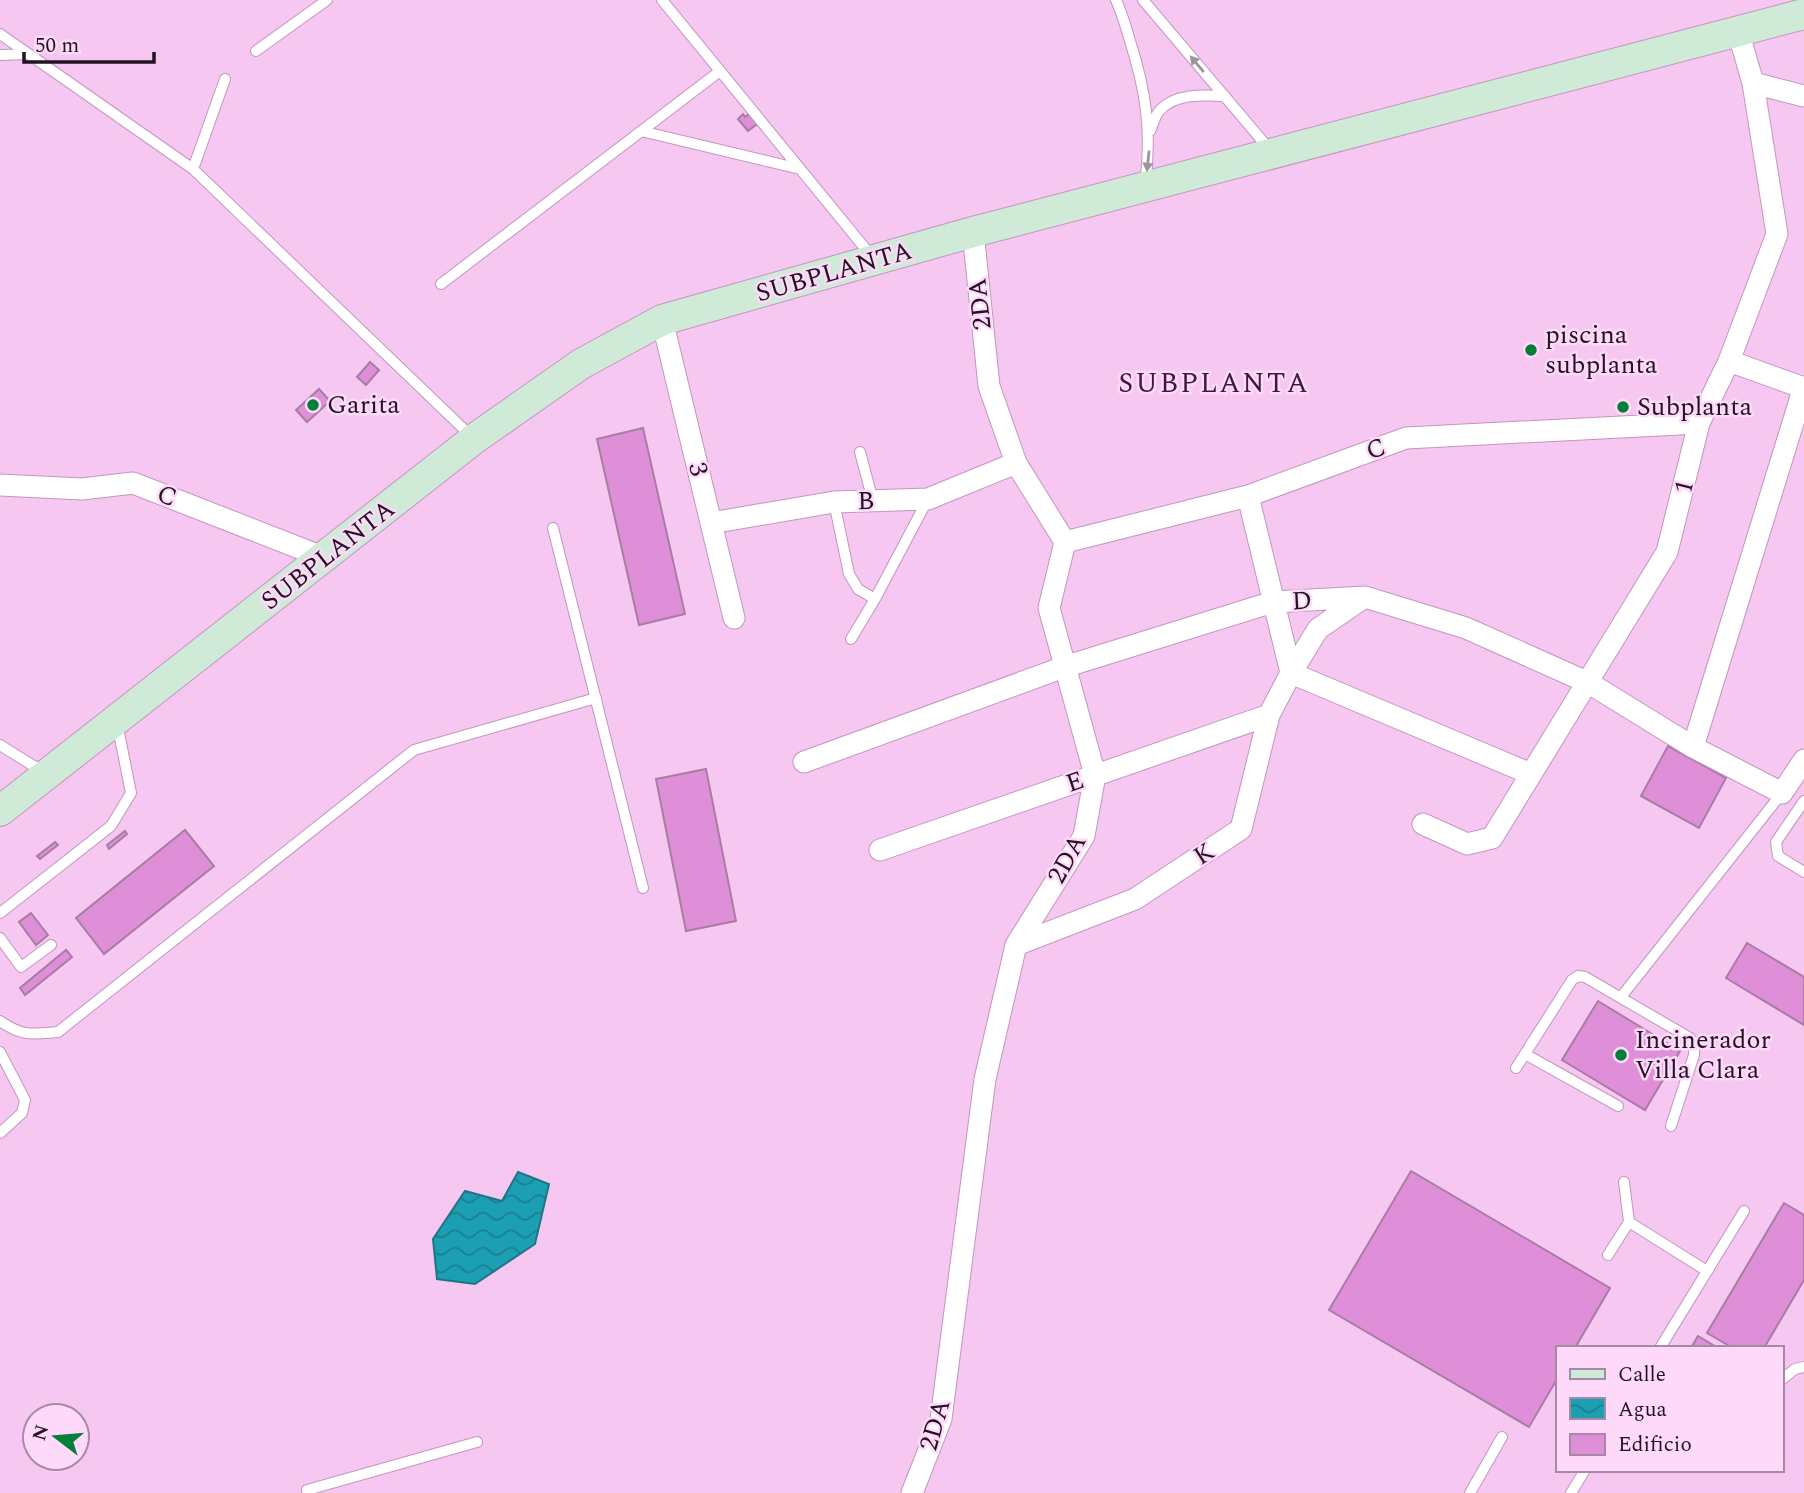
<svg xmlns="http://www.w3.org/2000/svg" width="1804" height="1493" font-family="Spectral,serif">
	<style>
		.water { fill: url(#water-waves); stroke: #1e7587; stroke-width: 2 }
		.building { fill: #df8fd8; stroke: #a87da4; stroke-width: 2 }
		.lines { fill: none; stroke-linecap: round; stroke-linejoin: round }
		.lane-casing { stroke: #c296bd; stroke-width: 12 }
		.street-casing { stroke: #c296bd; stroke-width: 23 }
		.secondary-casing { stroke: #c296bd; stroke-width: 32 }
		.lane { stroke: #fff; stroke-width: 10 }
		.street { stroke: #fff; stroke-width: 21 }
		.secondary { stroke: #cfead6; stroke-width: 30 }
		.oneway { fill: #9c959c }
		.poi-dot { fill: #028038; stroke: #fed9fa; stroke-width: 2.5 }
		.labels { text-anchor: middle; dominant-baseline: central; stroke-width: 5; stroke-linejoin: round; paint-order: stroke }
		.street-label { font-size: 26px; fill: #231322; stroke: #fed9fa }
		.poi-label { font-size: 26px; fill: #231322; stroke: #fed9fa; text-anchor: start }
		.neighbourhood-label { font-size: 28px; letter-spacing: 2px; fill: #3d193b; stroke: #fed9fa }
	</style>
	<defs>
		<pattern id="water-waves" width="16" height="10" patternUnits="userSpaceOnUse" patternTransform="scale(1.75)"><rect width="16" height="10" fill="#1c9fb2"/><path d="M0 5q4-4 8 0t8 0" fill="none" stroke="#188090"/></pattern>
	</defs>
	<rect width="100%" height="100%" fill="#f6c8f1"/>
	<path class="water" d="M518 1172 549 1184 535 1244 475 1284 437 1279 433 1239 465 1191 502 1201Z"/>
	<path class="building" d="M743 114 745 117 749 114 757 124 748 131 738 119Z
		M370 362 379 370 366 385 357 377Z
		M319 389 330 401 307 422 296 410Z
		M643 428 685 614 639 625 597 439Z
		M1668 746 1726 778 1699 828 1641 796Z
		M706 769 736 921 686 931 656 779Z
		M185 830 214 866 104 954 76 918Z
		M125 831 127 834 109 849 107 845Z
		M55 842 58 845 40 859 37 856Z
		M31 913 48 935 36 945 19 922Z
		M1747 943 1804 977V1025L1726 978Z
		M66 950 72 957 25 995 20 988Z
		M1598 1001 1680 1051 1645 1110 1562 1060Z
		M1411 1171 1610 1288 1575 1348H1557V1379L1529 1427 1329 1310Z
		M1784 1203 1804 1215V1280L1764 1348H1733L1707 1333Z
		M1698 1336 1718 1348H1691Z"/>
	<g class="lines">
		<defs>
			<path id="lane" d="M662 0 873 258
				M1116 0C1122 13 1126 27 1130 41 1146 91 1152 132 1145 185
				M1143 0 1271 151
				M0 34 193 169 472 437
				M256 51 327 0
				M0 55 28 54
				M641 131 800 169
				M1150 131C1153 125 1155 115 1160 110 1176 93 1204 95 1225 96
				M193 169 225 79
				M441 284 720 71
				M860 452 873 501
				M834 502 849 574 858 589 875 599
				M553 528 643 888
				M851 639 875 599 928 499
				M0 745 45 773
				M1804 801 1776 842 1778 856 1804 872
				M0 913 111 826 131 793 117 723
				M0 938 21 967 51 945
				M1621 997 1782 793
				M0 1021C23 1037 32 1034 58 1032L414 750 596 698
				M0 1052 25 1100 22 1113 0 1133
				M1525 1054 1618 1106
				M1516 1068 1572 980 1578 976 1585 977 1690 1038 1694 1044V1055L1671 1126
				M1629 1222 1707 1271
				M1608 1255 1629 1222 1624 1182
				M1660 1348 1744 1211
				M1781 1380 1795 1369 1804 1367
				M308 1493 307 1490 477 1442
				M1470 1493 1502 1437
				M1571 1493 1585 1470"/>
			<path id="street" d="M1753 83 1804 96
				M662 320 734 618
				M1729 361 1804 388
				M0 485 82 489 133 483 325 558
				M1248 496 1291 673 1531 774
				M711 523 834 502 928 499 1016 463
				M1065 542 1248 496 1406 438 1699 423
				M1693 747 1804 387
				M804 762 1064 667 1273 602 1365 597 1466 628 1589 683 1693 747 1782 793 1804 760
				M1423 824 1467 844 1492 838 1667 552 1699 423 1729 361 1777 234 1753 83 1738 31
				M880 850 1269 715
				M1016 945 1135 899 1241 829 1269 715 1291 673 1318 629 1363 598
				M912 1493 941 1419 985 1079 1016 945 1084 836 1095 775 1049 608 1065 542 1016 463 989 386 973 232"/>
			<path id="secondary" d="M0 811 474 439 581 364 662 320 973 232 1804 14"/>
		</defs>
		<use href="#lane" class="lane-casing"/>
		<use href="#street" class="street-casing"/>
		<use href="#secondary" class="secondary-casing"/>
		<use href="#lane" class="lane"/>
		<use href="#street" class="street"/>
		<use href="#secondary" class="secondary"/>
	</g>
	<defs><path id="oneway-solid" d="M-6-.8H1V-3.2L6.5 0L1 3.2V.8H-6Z" transform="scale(1.75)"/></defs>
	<g class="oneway">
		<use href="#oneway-solid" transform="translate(1197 64) rotate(-130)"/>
		<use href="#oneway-solid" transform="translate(1148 161) rotate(96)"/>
	</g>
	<g class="poi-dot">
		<circle cx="1531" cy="350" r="7"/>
		<circle cx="313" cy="405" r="7"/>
		<circle cx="1623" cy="407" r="7"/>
		<circle cx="1621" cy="1055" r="7"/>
	</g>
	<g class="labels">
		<g class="street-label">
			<text transform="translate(834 272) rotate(-16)">SUBPLANTA</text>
			<text transform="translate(980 304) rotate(-96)">2DA</text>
			<text transform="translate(1376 449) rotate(-20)">C</text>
			<text transform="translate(698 469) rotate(76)">3</text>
			<text transform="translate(1684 487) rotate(-76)">1</text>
			<text transform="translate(167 496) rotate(21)">C</text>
			<text transform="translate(866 501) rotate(-1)">B</text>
			<text transform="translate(328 555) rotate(-38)">SUBPLANTA</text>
			<text transform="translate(1302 601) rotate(-3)">D</text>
			<text transform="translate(1075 782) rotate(-19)">E</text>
			<text transform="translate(1204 854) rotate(-33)">K</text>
			<text transform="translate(1067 859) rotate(-61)">2DA</text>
			<text transform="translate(935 1425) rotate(-74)">2DA</text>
		</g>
		<g class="poi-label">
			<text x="1545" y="335">piscina<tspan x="1545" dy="30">subplanta</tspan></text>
			<text x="327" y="405">Garita</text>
			<text x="1637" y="407">Subplanta</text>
			<text x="1635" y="1040">Incinerador<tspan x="1635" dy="30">Villa Clara</tspan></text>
		</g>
		<g class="neighbourhood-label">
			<text x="1214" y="383">SUBPLANTA</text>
		</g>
	</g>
	<rect x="1556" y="1346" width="228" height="126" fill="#fed9fa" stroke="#a68aa4" stroke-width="2"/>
	<rect x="1570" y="1369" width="35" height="10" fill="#cfead6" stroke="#a68aa4" stroke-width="2"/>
	<text x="1618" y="1381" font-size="21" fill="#231322">Calle</text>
	<rect x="1570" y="1398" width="35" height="21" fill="url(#water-waves)" stroke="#a68aa4" stroke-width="2"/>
	<text x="1618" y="1416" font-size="21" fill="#231322">Agua</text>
	<rect x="1570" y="1434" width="35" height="21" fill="#df8fd8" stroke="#a68aa4" stroke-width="2"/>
	<text x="1618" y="1451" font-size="21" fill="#231322">Edificio</text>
	<g transform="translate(56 1437) rotate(286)"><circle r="33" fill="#fed9fa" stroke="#a68aa4" stroke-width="2"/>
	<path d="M0-5L12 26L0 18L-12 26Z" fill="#028038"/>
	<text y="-10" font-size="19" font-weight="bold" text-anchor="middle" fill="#231322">N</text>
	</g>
	<path d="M24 52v10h130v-10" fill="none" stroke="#231322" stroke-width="3.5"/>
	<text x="35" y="52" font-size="21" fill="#231322" stroke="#fed9fa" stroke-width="5" paint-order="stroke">50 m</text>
</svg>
